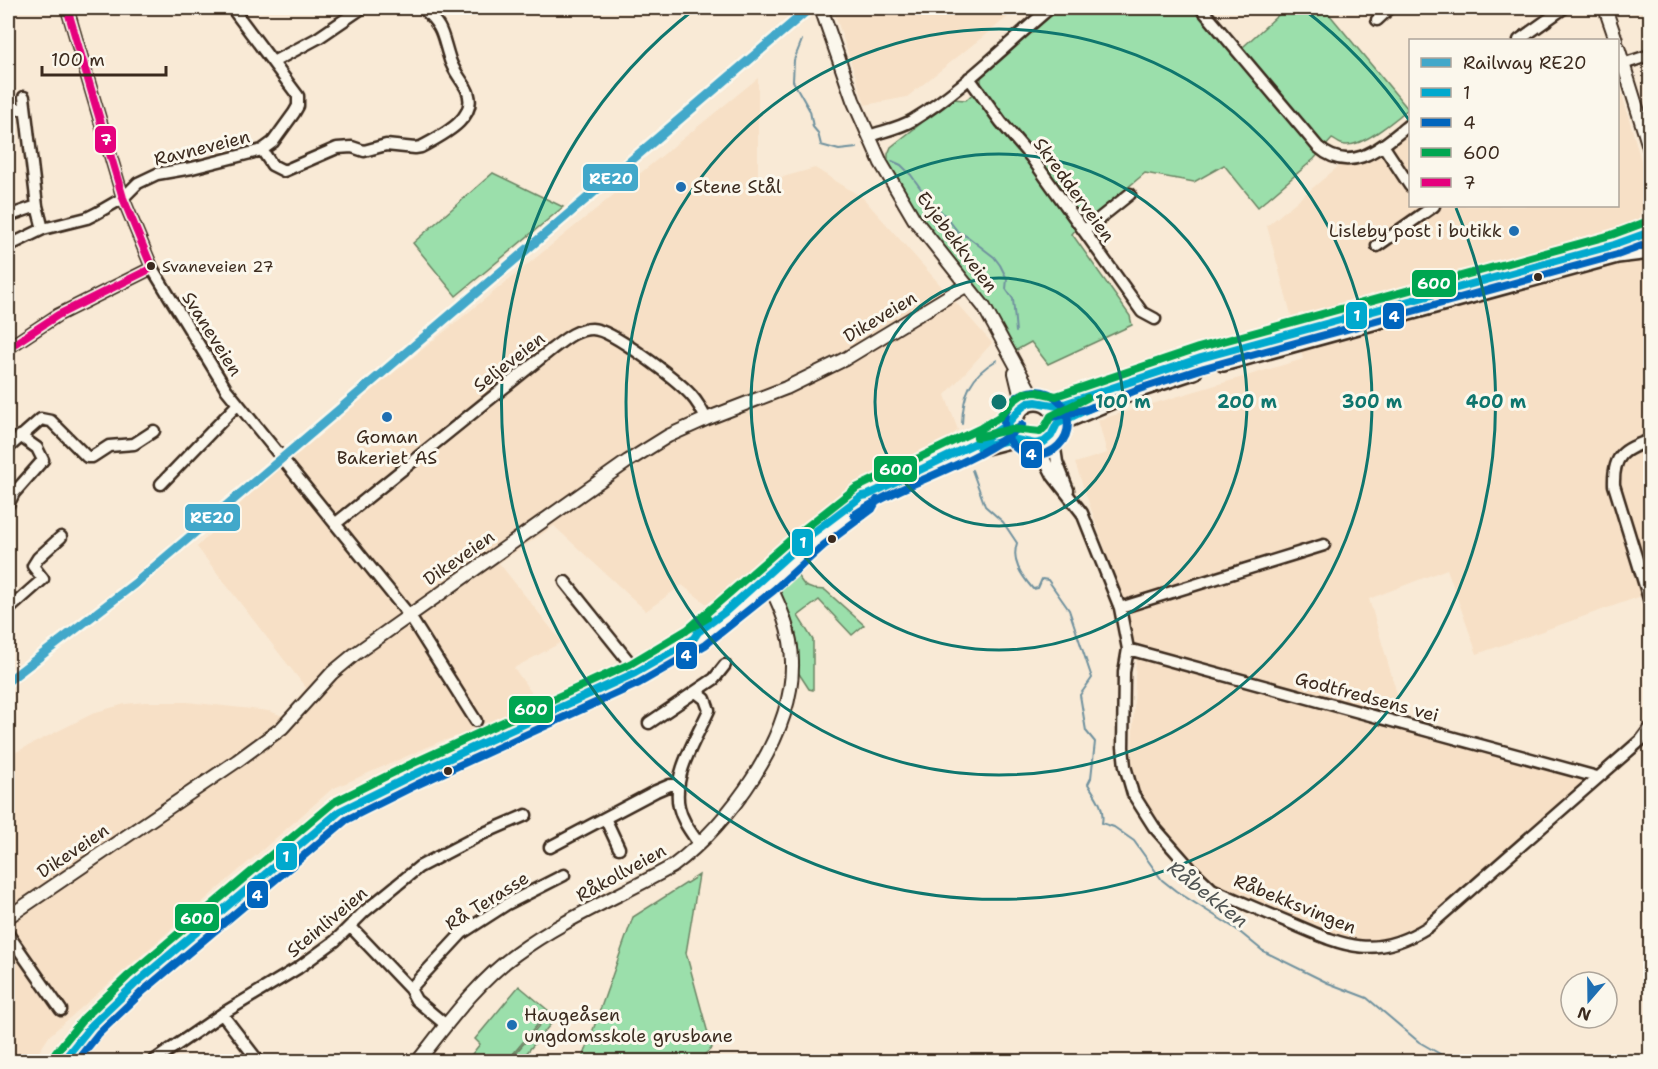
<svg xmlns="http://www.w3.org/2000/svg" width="1658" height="1069" font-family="'Shantell Sans',sans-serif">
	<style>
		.built { fill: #f7e0c6 }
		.green { fill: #9bdfab; stroke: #6b8464; stroke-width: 1.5 }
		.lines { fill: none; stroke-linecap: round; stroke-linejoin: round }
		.stream { stroke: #6f919e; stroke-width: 2 }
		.minor-casing { stroke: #3b2a1e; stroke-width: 15 }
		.tertiary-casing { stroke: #3b2a1e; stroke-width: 16 }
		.primary-casing { stroke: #3b2a1e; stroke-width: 20 }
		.minor { stroke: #fbf7ec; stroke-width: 10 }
		.tertiary { stroke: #fbf7ec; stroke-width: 12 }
		.primary { stroke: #fbf7ec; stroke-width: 15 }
		.bus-1-casing { stroke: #fbf7ec; stroke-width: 12 }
		.bus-2-casing { stroke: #fbf7ec; stroke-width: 12 }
		.bus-3-casing { stroke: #fbf7ec; stroke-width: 12 }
		.bus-4-casing { stroke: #fbf7ec; stroke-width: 12 }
		.bus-1 { stroke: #00a9ce; stroke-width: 8 }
		.bus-2 { stroke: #0065bd; stroke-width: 8 }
		.bus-3 { stroke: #00a651; stroke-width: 8 }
		.bus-4 { stroke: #e5007d; stroke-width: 8 }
		.rail-1-casing { stroke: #fbf7ec; stroke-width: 14 }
		.rail-1 { stroke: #42a8ca; stroke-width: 9 }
		.ring { fill: none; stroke: #0f766e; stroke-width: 3 }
		.poi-dot { fill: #1f6fb2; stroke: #fbf7ec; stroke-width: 2 }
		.bus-dot { fill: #3b2a1e; stroke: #fbf7ec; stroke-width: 2 }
		.labels { text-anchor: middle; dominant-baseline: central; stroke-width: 6; stroke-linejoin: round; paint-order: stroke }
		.bus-label { font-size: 16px; fill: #3b2a1e; stroke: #fbf7ec; text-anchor: start }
		.street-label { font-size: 18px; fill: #3b2a1e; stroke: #fbf7ec }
		.poi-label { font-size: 18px; fill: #3b2a1e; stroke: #fbf7ec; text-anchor: start }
		.water-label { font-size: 20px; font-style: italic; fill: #515554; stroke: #fbf7ec }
		.centre { fill: #0f766e; stroke: #fbf7ec; stroke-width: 3 }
		.ring-label { font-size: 18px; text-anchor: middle; font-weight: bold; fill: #0f766e; stroke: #fbf7ec; stroke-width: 6; stroke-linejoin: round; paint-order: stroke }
		.line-badge { stroke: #fbf7ec; stroke-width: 2 }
		.badge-label { font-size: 16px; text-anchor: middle; font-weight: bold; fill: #fff }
	</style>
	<rect width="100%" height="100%" fill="#f9ead6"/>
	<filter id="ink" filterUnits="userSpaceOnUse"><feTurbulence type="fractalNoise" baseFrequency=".0167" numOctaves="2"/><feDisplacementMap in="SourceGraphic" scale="12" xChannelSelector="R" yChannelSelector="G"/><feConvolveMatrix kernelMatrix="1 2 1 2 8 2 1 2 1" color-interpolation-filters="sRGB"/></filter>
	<g filter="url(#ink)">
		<path class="built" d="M833 8H1019L907 97 865 105Z
			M758 78V184L815 168 863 198 992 343 945 395 958 430 947 440 903 460 853 488 793 533 712 608 682 585 646 611 554 526 499 563 562 642 514 668 540 705 486 728 439 742 332 789 50 1035 33 1061 8 1062V756L96 712 125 704 145 702H187L269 711 283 716 306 688 197 547 276 468Z
			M1618 80 1650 192 1639 216 1647 266 1650 267V593L1477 654 1447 569 1369 599 1408 731 1588 779 1429 923 1398 937 1361 941 1327 933 1193 873 1131 780 1136 656 1108 558 1075 463 1107 453 1098 420 1303 359 1267 226 1340 165 1410 121V206H1618Z"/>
		<path class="green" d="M1060 8H1192L1233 56 1286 8H1324L1408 109C1395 120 1359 151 1341 144 1338 143 1335 140 1332 139L1314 159 1258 207 1224 165 1194 182 1145 173 1096 214 1085 217 1072 234 1130 316 1132 325 1048 364 1031 342 1013 352 995 319 954 259 914 214 888 169V154L891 147 952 99 966 100 981 86V74Z
			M493 173 563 207 456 296 413 243Z
			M796 574 805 586 813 589 825 590 864 625 852 635 819 600 798 616 813 640V690L809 689 796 669 798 645 776 588 786 578Z
			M699 875 686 953 712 1048 697 1061H582L633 917Z
			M519 986 549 1011 507 1061H471L468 1059 480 1044 475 1039Z
			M548 1015 554 1020 520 1061H509Z"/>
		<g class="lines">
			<path class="stream" d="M802 40 794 60 793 81 810 111 813 127 818 133 821 145 839 150 857 148
				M892 161 901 165 911 175 926 196 948 219 958 232 968 237 994 257 1000 265 1007 279 1006 289 1013 299 1016 332
				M962 424C963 394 970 375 997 360
				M972 470 985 506 1003 522 1017 543C1011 561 1021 575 1033 589L1038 588 1042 579 1048 580 1069 610 1092 678 1080 695 1086 731 1095 742 1091 778 1088 784C1096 797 1105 807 1102 823L1114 827 1134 841 1162 880 1176 891 1236 929 1263 951 1328 983 1367 998 1419 1042 1454 1062"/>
			<defs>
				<path id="minor" d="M67 8 123 198 152 268 226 389 409 615 476 721
					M1201 8 1318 147C1352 177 1383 145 1410 124
					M1377 20 1390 8
					M1519 40 1564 8
					M273 62 318 38 362 8
					M1618 68 1623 64 1650 55
					M969 78 1001 122 1031 157 1142 312 1155 319
					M24 97 37 206 43 229
					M8 109H25
					M869 136C883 131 900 128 913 120 961 91 1007 44 1050 8
					M1383 145 1410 186
					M262 150 272 165 284 171 337 148 352 147 364 151 386 145 415 148 421 147C441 136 482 117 466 88 461 79 453 70 450 60 441 33 445 30 423 8
					M8 216 37 206
					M1085 230 1130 194
					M8 246 43 229 87 218 97 213 123 198 138 183 157 174 192 168 262 150 273 142 294 113 298 106V96L232 8
					M1377 246 1434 206
					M8 348 58 315 152 268
					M1053 435 1057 462 1068 490
					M1650 440C1624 450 1613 454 1614 485L1650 602
					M1037 444 1053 476 1082 513 1120 608 1128 649 1124 672 1123 747 1125 766 1133 794 1154 827 1191 869 1212 889 1221 893C1245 904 1269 914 1293 924 1346 947 1375 960 1428 927L1641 740 1650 728
					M8 448 41 419 51 421 87 457H92L109 446 134 444 154 431
					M161 484 238 404
					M8 505 14 493 43 460 37 448 20 436
					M335 524 552 349C564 340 576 329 592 329 612 329 677 380 691 395 698 403 702 410 706 419
					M565 582 630 663 635 673
					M1120 608 1324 545
					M8 610 43 579 33 566 38 558 61 537
					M1128 649 1597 777
					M696 692 705 699 709 710C696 739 672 775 679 807 682 821 691 832 699 844
					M649 723 714 679 725 665
					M605 818 619 848
					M550 847 656 791 670 785H678
					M350 926 410 989 416 1000 446 1025
					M8 934 61 1010
					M410 989 462 933 507 904 564 875
					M222 1014 259 1062
					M152 1062 222 1014 298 968 335 941 364 912 419 867 482 834 526 815"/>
				<path id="tertiary" d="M821 8 853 100 881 163 914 219 984 307 1036 402
					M1605 8 1616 40
					M1618 47 1650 150
					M1015 373 1021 398V408
					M8 917 237 761 282 728 332 673 355 654 628 461 668 436 706 419 786 388 845 359 967 285
					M417 1062C448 1023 476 983 516 954 563 919 622 895 673 866 729 824 794 736 792 662 792 633 779 601 764 576"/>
				<path id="primary" d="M1223 363 1617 255 1650 251
					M1015 423a21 21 0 1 1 42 0a21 21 0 1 1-42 0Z
					M1050 407 1085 399 1135 379 1201 358 1614 245 1650 232
					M1057 424 1134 391 1194 371
					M982 447 1013 439H1022
					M859 498C878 488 898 478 917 469 951 454 988 442 1015 417
					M62 1062 91 1026 135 984 211 918 340 811 411 776 635 673 700 636 767 582 817 537 865 501 868 495"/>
			</defs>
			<use href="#minor" class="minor-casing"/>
			<use href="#tertiary" class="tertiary-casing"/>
			<use href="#primary" class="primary-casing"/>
			<use href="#minor" class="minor"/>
			<use href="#tertiary" class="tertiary"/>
			<use href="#primary" class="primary"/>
			<defs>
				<path id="bus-1" d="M980 447 1012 439 1035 444 1044 442 1051 436 1057 424 1092 407
					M62 1062 91 1026 135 984 340 811 411 776 635 673 672 652 694 638 698 632 725 612 813 533 862 496 868 495 986 438 1006 425 1021 408 1028 403 1036 402 1058 406 1201 358 1614 245 1650 232"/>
				<path id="bus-2" d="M1004 423a32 32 0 1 1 64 0a32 32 0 1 1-64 0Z
					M1052 417 1088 409 1139 389 1204 368 1617 255 1650 243
					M854 515C906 480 974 467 1022 425
					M76 1062 99 1033 142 992 346 820 416 785 639 683 705 645 774 590 824 545 872 509 877 500"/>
				<path id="bus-3" d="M977 437 1012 429 1040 432 1045 427 1051 416 1087 398
					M686 631 789 541 856 488 981 428 999 417 1013 401 1024 393 1037 392 1056 396 1198 348 1611 235 1646 222
					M54 1055 84 1018 128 976 334 802 407 766 630 664 707 618"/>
				<path id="bus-4" d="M67 8 123 198 152 268
					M8 348 58 315 152 268"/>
			</defs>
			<use href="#bus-1" class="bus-1-casing"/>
			<use href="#bus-2" class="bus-2-casing"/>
			<use href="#bus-3" class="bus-3-casing"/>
			<use href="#bus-4" class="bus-4-casing"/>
			<use href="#bus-1" class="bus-1"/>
			<use href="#bus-2" class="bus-2"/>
			<use href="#bus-3" class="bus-3"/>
			<use href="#bus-4" class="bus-4"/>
			<defs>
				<path id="rail-1" d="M8 681 138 581 810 8"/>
			</defs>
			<use href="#rail-1" class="rail-1-casing"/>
			<use href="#rail-1" class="rail-1"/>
		</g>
	</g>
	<g class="ring">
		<circle cx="999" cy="402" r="124"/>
		<circle cx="999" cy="402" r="248"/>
		<circle cx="999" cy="402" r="373"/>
		<path d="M1302 8A497 497 0 0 1 1409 120M1456 208A497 497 0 1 1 696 8"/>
	</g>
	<g class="poi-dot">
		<circle cx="681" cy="187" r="6"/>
		<circle cx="1514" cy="231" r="6"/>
		<circle cx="387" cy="417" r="6"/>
		<circle cx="512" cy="1025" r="6"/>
	</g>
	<g class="bus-dot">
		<circle cx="151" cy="266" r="5"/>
		<circle cx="1538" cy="277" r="5"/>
		<circle cx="832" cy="539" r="5"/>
		<circle cx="448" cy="771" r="5"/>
	</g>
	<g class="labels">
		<g class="bus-label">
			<text x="162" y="266">Svaneveien 27</text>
		</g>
		<g class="street-label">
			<text transform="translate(202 148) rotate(-14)">Ravneveien</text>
			<text transform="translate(1074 190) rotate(54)">Skredderveien</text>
			<text transform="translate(957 242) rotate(53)">Evjebekkveien</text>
			<text transform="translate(880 317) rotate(-31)">Dikeveien</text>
			<text transform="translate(212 334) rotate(58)">Svaneveien</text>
			<text transform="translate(509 362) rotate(-38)">Seljeveien</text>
			<text transform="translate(459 558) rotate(-35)">Dikeveien</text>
			<text transform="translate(1367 697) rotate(15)">Godtfredsens vei</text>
			<text transform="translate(73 851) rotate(-34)">Dikeveien</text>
			<text transform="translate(621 873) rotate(-29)">Råkollveien</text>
			<text transform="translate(487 901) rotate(-32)">Rå Terasse</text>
			<text transform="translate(1295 904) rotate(22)">Råbekksvingen</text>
			<text transform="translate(327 922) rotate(-40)">Steinliveien</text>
		</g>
		<g class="poi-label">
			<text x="693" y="187">Stene Stål</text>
			<text x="1502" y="231" text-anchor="end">Lisleby post i butikk</text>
			<text x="387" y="437" text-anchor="middle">Goman<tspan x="387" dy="21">Bakeriet AS</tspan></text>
			<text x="524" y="1015">Haugeåsen<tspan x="524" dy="21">ungdomsskole grusbane</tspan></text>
		</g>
		<g class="water-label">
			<text transform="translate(1208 894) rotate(38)">Råbekken</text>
		</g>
	</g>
	<circle cx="999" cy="402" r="9" class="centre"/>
	<g class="ring-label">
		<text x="1123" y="408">100 m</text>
		<text x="1247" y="408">200 m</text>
		<text x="1372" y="408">300 m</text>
		<text x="1496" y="408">400 m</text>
	</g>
	<g class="line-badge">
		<rect x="94" y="125" width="23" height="29" rx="6" fill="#e5007d"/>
		<rect x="582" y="163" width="57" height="29" rx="6" fill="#42a8ca"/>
		<rect x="1411" y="269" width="46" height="29" rx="6" fill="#00a651"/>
		<rect x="1345" y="301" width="23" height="29" rx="6" fill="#00a9ce"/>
		<rect x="1382" y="302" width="23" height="28" rx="6" fill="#0065bd"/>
		<rect x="1020" y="440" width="23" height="29" rx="6" fill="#0065bd"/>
		<rect x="873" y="455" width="45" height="28" rx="6" fill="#00a651"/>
		<rect x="184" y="503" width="57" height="29" rx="6" fill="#42a8ca"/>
		<rect x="791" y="528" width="23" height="29" rx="6" fill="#00a9ce"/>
		<rect x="675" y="641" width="23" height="29" rx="6" fill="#0065bd"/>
		<rect x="508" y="695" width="46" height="29" rx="6" fill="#00a651"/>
		<rect x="275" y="842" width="23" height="29" rx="6" fill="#00a9ce"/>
		<rect x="246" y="880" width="23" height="29" rx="6" fill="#0065bd"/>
		<rect x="174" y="903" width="46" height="29" rx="6" fill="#00a651"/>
	</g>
	<g class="badge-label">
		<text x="106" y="145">7</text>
		<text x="611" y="184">RE20</text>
		<text x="1434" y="289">600</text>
		<text x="1357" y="321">1</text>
		<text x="1394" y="322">4</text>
		<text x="1031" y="460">4</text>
		<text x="896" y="475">600</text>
		<text x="212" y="523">RE20</text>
		<text x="803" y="548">1</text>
		<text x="686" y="661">4</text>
		<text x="531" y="715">600</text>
		<text x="286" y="862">1</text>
		<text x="257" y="901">4</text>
		<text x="197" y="924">600</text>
	</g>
	<rect width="1658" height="1069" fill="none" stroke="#fbf7ec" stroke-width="30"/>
	<rect x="15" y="15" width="1628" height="1039" fill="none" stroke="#3b2a1e" stroke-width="2" filter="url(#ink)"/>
	<rect x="1409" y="39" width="210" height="168" fill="#fbf7ec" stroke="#aea59a" stroke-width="1.5"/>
	<rect x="1421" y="58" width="30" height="9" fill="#42a8ca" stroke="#aea59a" stroke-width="1.5"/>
	<text x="1463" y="69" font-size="18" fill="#3b2a1e">Railway RE20</text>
	<rect x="1421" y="88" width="30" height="9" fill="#00a9ce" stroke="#aea59a" stroke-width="1.5"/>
	<text x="1463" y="99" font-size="18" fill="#3b2a1e">1</text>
	<rect x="1421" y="118" width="30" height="9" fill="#0065bd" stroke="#aea59a" stroke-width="1.5"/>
	<text x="1463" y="129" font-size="18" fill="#3b2a1e">4</text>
	<rect x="1421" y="148" width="30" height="9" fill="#00a651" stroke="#aea59a" stroke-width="1.5"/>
	<text x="1463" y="159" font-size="18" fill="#3b2a1e">600</text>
	<rect x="1421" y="178" width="30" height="9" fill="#e5007d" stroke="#aea59a" stroke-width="1.5"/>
	<text x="1463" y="189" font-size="18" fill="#3b2a1e">7</text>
	<g transform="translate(1589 1000) rotate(200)"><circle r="28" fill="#fbf7ec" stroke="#aea59a" stroke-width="1.5"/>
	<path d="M0-4.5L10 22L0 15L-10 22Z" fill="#1f6fb2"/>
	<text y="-9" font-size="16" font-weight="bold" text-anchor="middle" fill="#3b2a1e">N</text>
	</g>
	<path d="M42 66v9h124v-9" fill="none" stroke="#3b2a1e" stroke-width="3"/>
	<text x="51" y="66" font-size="18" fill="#3b2a1e" stroke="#fbf7ec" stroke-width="4.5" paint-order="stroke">100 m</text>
</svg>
